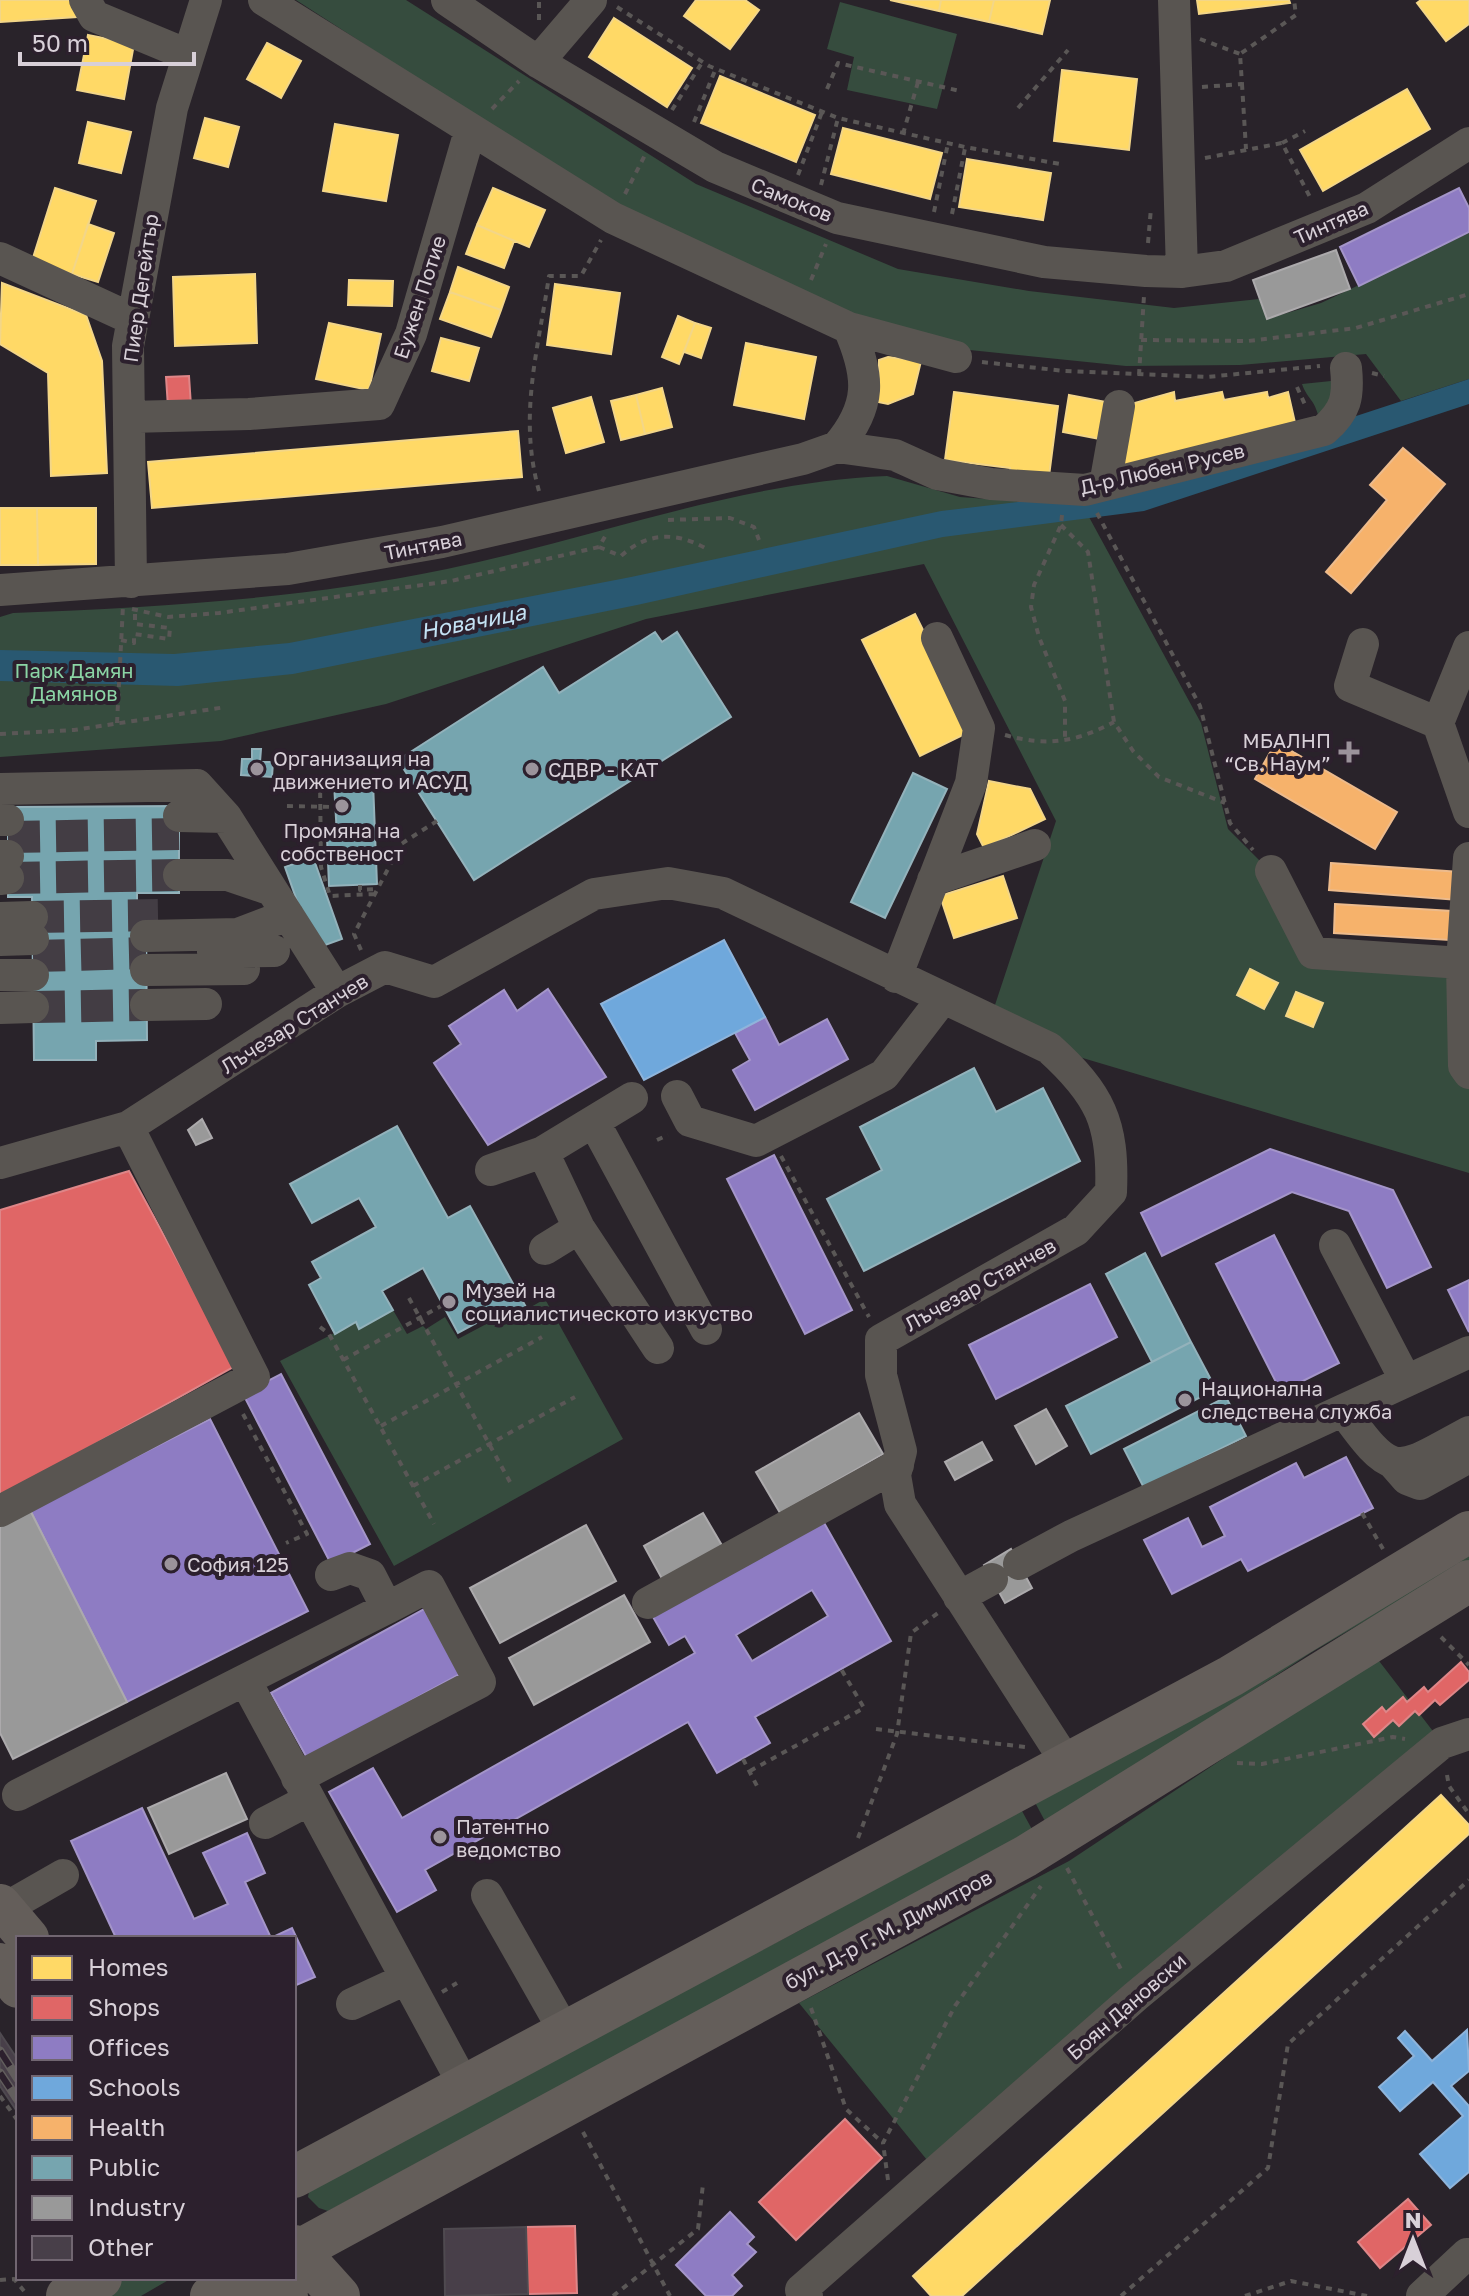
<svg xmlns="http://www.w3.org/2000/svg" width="1469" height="2296" font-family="'Golos Text',sans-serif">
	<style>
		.green { fill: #364c3e }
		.water { fill: #295871 }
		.homes { fill: #ffd966; stroke: #f3d688; stroke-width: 2 }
		.shops { fill: #e06666; stroke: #de8688; stroke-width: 2 }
		.offices { fill: #8e7cc3; stroke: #a495c9; stroke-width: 2; fill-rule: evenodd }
		.schools { fill: #6fa8dc; stroke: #8eb4db; stroke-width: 2 }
		.health { fill: #f6b26b; stroke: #edbb8c; stroke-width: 2 }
		.public { fill: #76a5af; stroke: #93b2bb; stroke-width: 2 }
		.industry { fill: #999; stroke: #acaaac; stroke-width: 2 }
		.building { fill: #483f49; stroke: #4f4a50; stroke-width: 2 }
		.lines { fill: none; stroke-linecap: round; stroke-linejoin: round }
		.minor-tunnel { stroke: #433d44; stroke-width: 32; stroke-dasharray: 32 16; stroke-linecap: butt }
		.path { stroke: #5a5756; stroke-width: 4; stroke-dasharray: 6 6; stroke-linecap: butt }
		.minor { stroke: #595551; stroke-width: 32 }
		.major { stroke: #645e5a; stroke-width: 42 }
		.rail-casing { stroke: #625e5d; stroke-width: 9 }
		.rail { stroke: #2c202d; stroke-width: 6; stroke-dasharray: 18; stroke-linecap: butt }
		.poi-dot { fill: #9b939b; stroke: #2c202d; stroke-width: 3 }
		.labels { text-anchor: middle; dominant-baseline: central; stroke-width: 8; stroke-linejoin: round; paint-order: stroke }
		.street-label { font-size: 20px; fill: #d8d0d8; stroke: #2c202d }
		.park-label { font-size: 20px; fill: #8bd5a5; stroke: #2c202d }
		.poi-label { font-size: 20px; fill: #d8d0d8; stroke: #2c202d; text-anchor: start }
		.water-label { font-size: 22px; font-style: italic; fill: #c4e2f4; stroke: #2c202d }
	</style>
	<rect width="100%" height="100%" fill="#29232a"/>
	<path class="green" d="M296 0H406L696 184 898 269 1029 291 1174 308 1259 299 1267 319 1321 303 1469 233V379L1401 401 1366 354 1240 365 1126 366 960 349 821 302 624 212Z
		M840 2 957 34 937 109 847 90 854 57 827 49Z
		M1331 381 1341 389 1319 419C1315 399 1307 399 1302 384Z
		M887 476 960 497 1083 506 1201 723 1228 829 1265 866 1309 958 1453 968 1469 1080V1173L1049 1048 990 1020 1056 821 924 564 646 619 386 704 221 741 0 757V617L13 613C159 607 304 599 447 569 593 539 737 482 887 476Z
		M545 1299 623 1439 394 1566 280 1361 356 1322 359 1329 393 1310 407 1334 423 1326 426 1329 445 1317 458 1339 492 1321 495 1327Z
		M1469 1547V1560L1312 1652 1047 1825 1030 1793Z
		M1376 1657 1442 1743 936 2171 799 2003 1069 1861Z
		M1016 1800 1034 1833 328 2211 319 2208 308 2197 309 2191 519 2076 808 1926 854 1891Z
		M128 2278H172L141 2296H93Z"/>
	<path class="water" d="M1469 379V404L1144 511 943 537 637 605 293 674 178 686 0 681V650L174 654 289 643 631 577 941 511 1137 488Z"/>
	<path class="homes" d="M0 0H76L77 17 0 22Z
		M696 0H745L759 10 730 49 684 16Z
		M890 0H941L939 11Z
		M941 0H994L989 22 939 11Z
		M994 0H1050L1042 34 989 22Z
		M1197 0H1289L1290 3 1199 14Z
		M1421 0H1469V24L1446 41 1417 3Z
		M614 18 692 68 667 107 589 57Z
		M88 35 134 44 124 99 77 90Z
		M267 43 301 61 281 98 247 79Z
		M1062 70 1137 79 1129 150 1054 141Z
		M720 76 815 115 796 162 701 123Z
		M1407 89 1430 129 1323 191 1300 150Z
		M205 118 239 127 228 167 194 158Z
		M88 122 131 132 121 173 79 163Z
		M335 124 398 135 386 201 323 191Z
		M843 128 942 153 930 199 831 174Z
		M967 159 1051 173 1043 220 959 207Z
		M55 188 96 201 72 274 32 261Z
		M493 188 545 210 529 247 477 225Z
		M88 224 114 233 98 282 72 274Z
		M477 225 514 241 504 268 466 254Z
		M458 267 509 287 501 310 450 292Z
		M255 274 257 343 175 346 173 277Z
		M349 280 393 281 392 306 348 305Z
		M2 283 86 315 102 361 107 473 51 476 48 373 0 344Z
		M555 284 620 293 611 354 547 345Z
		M450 292 501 310 491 337 440 319Z
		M678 316 695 323 679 364 662 357Z
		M329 323 381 334 369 390 316 379Z
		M695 323 711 328 701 358 684 352Z
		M441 338 479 348 469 381 432 371Z
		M746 343 816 357 804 419 734 405Z
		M888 357 921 361 913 394 888 404 878 402 879 360Z
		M662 388 672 427 645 434 636 395Z
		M954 392 1058 406 1048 484 1010 473V468L945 460Z
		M1174 392 1175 401 1222 392 1224 400 1267 392 1268 398 1288 392 1296 427 1127 467 1119 461 1131 404Z
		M636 395 645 434 621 440 611 401Z
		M1069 395 1106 402 1100 439 1063 432Z
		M591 397 604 442 566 453 553 408Z
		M518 431 522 477 152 508 148 462Z
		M0 508H37L38 565H0Z
		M37 508H96V564L38 565Z
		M915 614 973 730 920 756 862 640Z
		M989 781 1030 789 1045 819 984 848 977 834Z
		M1003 876 1017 918 954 938 940 896Z
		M1250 969 1278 983 1264 1009 1237 995Z
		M1296 992 1323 1003 1313 1027 1286 1016Z
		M1441 1795 1469 1825V1834L962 2296H931L913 2276Z"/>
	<path class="shops" d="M189 376 191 406 168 407 166 377Z
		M129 1171 235 1366 0 1497V1210Z
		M1461 1662 1469 1672V1680L1440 1705 1435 1700 1419 1715 1415 1711 1399 1726 1393 1720 1374 1737 1363 1724 1382 1707 1386 1712 1403 1697 1407 1702 1424 1687 1428 1692Z
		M845 2119 882 2158 796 2240 759 2202Z
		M1408 2199 1431 2225 1380 2268 1358 2242Z
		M575 2226 577 2293 528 2294 526 2227Z"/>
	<path class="offices" d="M1459 188 1469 208V232L1359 286 1340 247Z
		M548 989 606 1077 488 1145 434 1063 461 1044 449 1026 504 990 517 1011Z
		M765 1017 779 1045 827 1019 848 1059 755 1110 733 1070 750 1060 735 1033Z
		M1270 1149 1393 1190 1431 1267 1387 1288 1349 1211 1292 1192 1162 1256 1141 1213Z
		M774 1155 852 1310 805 1334 727 1179Z
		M1274 1235 1339 1363 1281 1392 1216 1264Z
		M1469 1280V1332L1448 1290Z
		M1090 1284 1117 1337 996 1399 969 1345Z
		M281 1374 370 1544 331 1564 243 1394Z
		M210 1419 308 1611 127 1702 30 1510Z
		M1346 1457 1373 1508 1248 1571 1241 1559 1172 1594 1144 1540 1188 1518 1202 1547 1225 1536 1210 1507 1296 1463 1304 1478Z
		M823 1521 891 1641 755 1717 770 1743 717 1773 688 1722 425 1870 436 1890 397 1912 329 1792 373 1768 402 1818 695 1653 685 1636 669 1645 653 1617ZM812 1590 828 1616 752 1661 736 1635Z
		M424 1609 460 1674 307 1758 271 1693Z
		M142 1808 194 1919 228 1904 203 1853 247 1833 265 1873 245 1882 271 1938 292 1928 315 1977 294 1986V1938H116L71 1841Z
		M730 2212 754 2237 747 2244 756 2252 732 2275 742 2286 732 2296H706L676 2265Z"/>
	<path class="schools" d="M724 940 765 1017 644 1080 601 1004Z
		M1467 2030 1469 2071 1451 2086 1469 2106V2172L1450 2188 1420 2154 1463 2116 1433 2082 1400 2111 1379 2087 1414 2056 1398 2038 1405 2031 1432 2061Z"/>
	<path class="health" d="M1403 448 1445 484 1351 593 1326 572 1387 500 1370 485Z
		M1276 742 1397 812 1375 849 1255 779Z
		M1331 863 1460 872 1458 900 1329 890Z
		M1335 904 1452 911 1450 940 1334 933Z"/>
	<path class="public" d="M655 632 662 642 677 632 731 717 474 880 398 760 543 667 559 693Z
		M252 749H261L260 762H273L272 777 241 775 242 759H252Z
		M913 773 947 789 885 918 851 902Z
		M373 782 377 884 329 886 327 837 337 836 334 783Z
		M179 806V893H137V916H146L147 1040 96 1041V1060H34L32 897H8V807Z
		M313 857 342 939 314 949 285 867Z
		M974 1068 996 1112 1043 1088 1080 1161 864 1271 827 1199 882 1170 860 1127Z
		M397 1126 448 1218 470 1206 526 1307 495 1324 491 1315 458 1333 423 1268 382 1291 393 1310 359 1329 356 1322 335 1334 309 1285 321 1278 312 1262 376 1227 359 1198 312 1223 290 1184Z
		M1145 1253 1191 1342 1152 1362 1106 1274Z
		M1191 1342 1216 1389 1091 1454 1066 1406Z
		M1226 1397 1246 1436 1144 1488 1124 1449Z"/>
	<path class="industry" d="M1336 250 1350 289 1267 319 1253 280Z
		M202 1119 212 1138 196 1145 188 1130Z
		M1046 1409 1067 1446 1036 1464 1015 1426Z
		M859 1413 883 1454 780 1513 756 1472Z
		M982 1442 992 1460 955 1480 945 1462Z
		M30 1510 127 1702 13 1759 0 1733V1524Z
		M703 1513 727 1554 667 1588 644 1546Z
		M586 1525 616 1581 500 1643 470 1588Z
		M1011 1549 1032 1588 1005 1603 984 1565Z
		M624 1595 650 1642 534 1705 509 1658Z
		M226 1773 247 1819 169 1854 148 1808Z"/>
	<path class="building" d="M0 2033 18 2060V2113L0 2086Z
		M526 2227 528 2294 445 2296 444 2229Z"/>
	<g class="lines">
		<path class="minor-tunnel" d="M8 837 179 834
			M8 878 179 875
			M32 917 158 915
			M33 956 146 953
			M33 1007 146 1005"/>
		<path class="path" d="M617 7 709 66 838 118 965 147 1060 164
			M539 20V0
			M1200 39 1240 54
			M1242 84 1246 149
			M1202 87 1242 84 1240 54 1296 15 1294 0
			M827 89 838 63 960 91
			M1018 108 1068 50
			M492 109 519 81
			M672 110 703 61
			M694 122 716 68
			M903 134 918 82
			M1282 143 1305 131
			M1205 158 1282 143 1312 201
			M798 175 822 112
			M821 185 838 118
			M625 194 645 155
			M934 212 948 143
			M952 214 965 148
			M1148 243 1151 208
			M811 280 826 244
			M1141 340 1248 341 1356 328 1469 294
			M982 362 1065 371 1207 377 1320 366
			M1372 373 1384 376
			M1139 375 1144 296
			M1297 387 1306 407
			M539 491C518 416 538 351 549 276H581L601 240
			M1097 513 1200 706 1230 823 1253 850
			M1062 515 1061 525 1034 585 1031 607 1039 637 1065 701V741
			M668 520 730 518 754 527 759 540
			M1061 525 1088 552 1114 722 1133 751 1159 777 1225 803
			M599 547 621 556C646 533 675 531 705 548
			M132 609 168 617 219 613 451 581 599 547 607 533
			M121 640 134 643V634L169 639 170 628 135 624V611
			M117 723 123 606
			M0 734 74 730 226 707
			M1005 735C1048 747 1076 742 1114 722
			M320 780 321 867 330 896 375 894
			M287 806 335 807
			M360 885V890L376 889
			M361 950 354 934 401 844 437 821
			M657 1140 668 1135
			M781 1156 869 1317
			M409 1298 510 1482
			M320 1327 329 1334 434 1524
			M343 1360 443 1305
			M243 1414 307 1534 286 1543
			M381 1426 542 1337
			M413 1486 575 1397
			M1362 1513 1383 1549
			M1441 1637 1469 1665
			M876 1729 1025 1747
			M743 1759 757 1786
			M1237 1763 1262 1764 1393 1737 1405 1739
			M750 1771 864 1708 841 1669
			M1447 1775 1449 1786 1469 1814
			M858 1838 897 1734 911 1633 938 1613
			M1067 1868 1123 1973
			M442 1992 457 1983
			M811 2008 846 2109 883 2143
			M0 2096 18 2121
			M583 2132 670 2296
			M888 2180 883 2143 955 2006 1041 1886
			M0 2280 14 2279 24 2291
			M613 2296 698 2229 703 2184
			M1121 2296 1268 2168 1288 2044 1469 1880
			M1245 2296 1291 2281 1367 2296"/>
		<path class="minor" d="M85 0 94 16 188 55
			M264 0 613 218 849 328 956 357
			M447 0 538 62 715 167 837 218 1044 262 1146 271 1182 272 1226 266 1367 208 1469 143
			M1174 0 1182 272
			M538 62 591 0
			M0 258 132 319
			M129 417 249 414 379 404 411 334 470 131
			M837 447C872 406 870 376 849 328
			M1105 485 1119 406
			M131 582 128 346 172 108 206 0
			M0 590 288 569 442 542 803 459 837 447 895 455 937 474 991 484 1085 490 1324 430C1346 411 1349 397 1346 368
			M1363 644 1350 686 1438 723 1469 647
			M1438 723 1469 812
			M0 789 197 785 226 817
			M179 816 226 817 272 890
			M0 820H8
			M0 856H8
			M1469 858 1462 963 1464 1066 1469 1073
			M1271 871 1313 953 1462 963
			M179 875H228L272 890 337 992
			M0 879 8 878
			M933 880 1035 845
			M0 918 32 917
			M146 936 238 934 288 915
			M0 940 33 939
			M213 952 274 951
			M146 970 244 969
			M0 975H33
			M896 977 971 783 979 728 937 638
			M146 1005 206 1004
			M0 1008 33 1007
			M677 1096 690 1121 756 1141 884 1075 943 998
			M632 1098 543 1152 579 1228 658 1348
			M594 1122 706 1329
			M0 1163 128 1127 337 992 385 967 434 982 594 894 668 883 723 893 1049 1048C1100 1094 1114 1123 1111 1192L1076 1230 881 1340V1375L901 1451 895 1475 900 1504 1068 1765
			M491 1170 543 1152
			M1335 1245 1406 1381
			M545 1249 579 1228
			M1343 1410C1395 1483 1396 1471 1469 1432
			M1393 1463 1407 1479 1420 1484 1469 1457
			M0 1511 254 1377 128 1127
			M1019 1564 1071 1536 1469 1352
			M959 1597 992 1579
			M648 1603 898 1465
			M245 1680 465 2087
			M297 1778 480 1682 429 1586 387 1608
			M18 1795 387 1608 370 1575 350 1568 331 1575
			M265 1823 309 1800
			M487 1895 566 2034
			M4 1909 63 1875
			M352 2004 406 1979
			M807 2296 801 2290 1136 1996 1442 1743 1469 1734
			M1422 2296 1467 2254"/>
		<path class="major" d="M0 1905 28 1938
			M0 1964 18 1987
			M294 2177 1231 1676 1469 1532
			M294 2246 339 2296
			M294 2253 1026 1856 1469 1581
			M270 2278 287 2296
			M67 2296 101 2278
			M211 2296 247 2278"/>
		<defs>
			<path id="rail" d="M0 2051 18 2079
				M0 2073 18 2100"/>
		</defs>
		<use href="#rail" class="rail-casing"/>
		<use href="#rail" class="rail"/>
	</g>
	<g class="poi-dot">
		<path d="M1345 740h8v8h8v8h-8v8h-8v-8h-8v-8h8z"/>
		<circle cx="257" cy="769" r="8"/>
		<circle cx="532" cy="769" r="8"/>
		<circle cx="342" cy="806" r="8"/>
		<circle cx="449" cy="1302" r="8"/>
		<circle cx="1185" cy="1400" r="8"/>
		<circle cx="171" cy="1564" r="8"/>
		<circle cx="440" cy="1837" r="8"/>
	</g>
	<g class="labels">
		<g class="street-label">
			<text transform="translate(792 199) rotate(22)">Самоков</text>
			<text transform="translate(1331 222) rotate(-24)">Тинтява</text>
			<text transform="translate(140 288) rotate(-82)">Пиер Дегейтър</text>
			<text transform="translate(419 297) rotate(-72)">Еужен Потие</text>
			<text transform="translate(1162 468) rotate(-13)">Д-р Любен Русев</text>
			<text transform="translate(423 545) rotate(-11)">Тинтява</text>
			<text transform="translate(294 1023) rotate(-32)">Лъчезар Станчев</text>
			<text transform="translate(980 1284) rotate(-29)">Лъчезар Станчев</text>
			<text transform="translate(888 1929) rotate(-28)">бул. Д-р Г. М. Димитров</text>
			<text transform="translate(1126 2006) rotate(-41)">Боян Дановски</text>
		</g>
		<g class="park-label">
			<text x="74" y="670">Парк Дамян<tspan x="74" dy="23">Дамянов</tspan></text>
		</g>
		<g class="poi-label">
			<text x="1331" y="740" text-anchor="end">MБАЛНП<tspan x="1331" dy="23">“Св. Наум”</tspan></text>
			<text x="273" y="758">Организация на<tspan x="273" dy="23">движението и АСУД</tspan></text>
			<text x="548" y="769">СДВР - КАТ</text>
			<text x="342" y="830" text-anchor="middle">Промяна на<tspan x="342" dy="23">собственост</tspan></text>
			<text x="465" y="1290">Музей на<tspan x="465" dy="23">социалистическото изкуство</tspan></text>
			<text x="1201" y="1388">Национална<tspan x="1201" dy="23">следствена служба</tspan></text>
			<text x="187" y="1564">София 125</text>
			<text x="456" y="1826">Патентно<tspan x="456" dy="23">ведомство</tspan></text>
		</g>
		<g class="water-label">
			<text transform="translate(473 621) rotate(-11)">Новачица</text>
		</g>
	</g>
	<rect x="16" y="1936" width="280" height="344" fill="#2c202d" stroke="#716671" stroke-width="2"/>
	<rect x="32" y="1956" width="40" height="24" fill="#ffd966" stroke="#716671" stroke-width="2"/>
	<text x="88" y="1976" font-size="24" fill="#d8d0d8">Homes</text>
	<rect x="32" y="1996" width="40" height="24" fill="#e06666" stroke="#716671" stroke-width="2"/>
	<text x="88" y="2016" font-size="24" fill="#d8d0d8">Shops</text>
	<rect x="32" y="2036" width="40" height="24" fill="#8e7cc3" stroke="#716671" stroke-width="2"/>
	<text x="88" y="2056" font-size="24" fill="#d8d0d8">Offices</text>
	<rect x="32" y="2076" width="40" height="24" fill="#6fa8dc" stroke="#716671" stroke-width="2"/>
	<text x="88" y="2096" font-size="24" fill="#d8d0d8">Schools</text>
	<rect x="32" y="2116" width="40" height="24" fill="#f6b26b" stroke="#716671" stroke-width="2"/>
	<text x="88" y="2136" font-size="24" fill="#d8d0d8">Health</text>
	<rect x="32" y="2156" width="40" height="24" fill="#76a5af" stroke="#716671" stroke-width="2"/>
	<text x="88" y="2176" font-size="24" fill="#d8d0d8">Public</text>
	<rect x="32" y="2196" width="40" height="24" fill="#999999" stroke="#716671" stroke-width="2"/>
	<text x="88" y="2216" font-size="24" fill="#d8d0d8">Industry</text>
	<rect x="32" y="2236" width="40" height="24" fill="#483f49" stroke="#716671" stroke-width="2"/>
	<text x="88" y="2256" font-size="24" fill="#d8d0d8">Other</text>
	<g transform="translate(1413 2240)" stroke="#2c202d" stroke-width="6" paint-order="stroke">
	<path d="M0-6L14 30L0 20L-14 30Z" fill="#d8d0d8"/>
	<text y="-12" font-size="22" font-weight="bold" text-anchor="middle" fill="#d8d0d8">N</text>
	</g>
	<path d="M20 52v12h174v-12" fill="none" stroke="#d8d0d8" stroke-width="4"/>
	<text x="32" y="52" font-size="24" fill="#d8d0d8" stroke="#2c202d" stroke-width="6" paint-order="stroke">50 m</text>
</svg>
